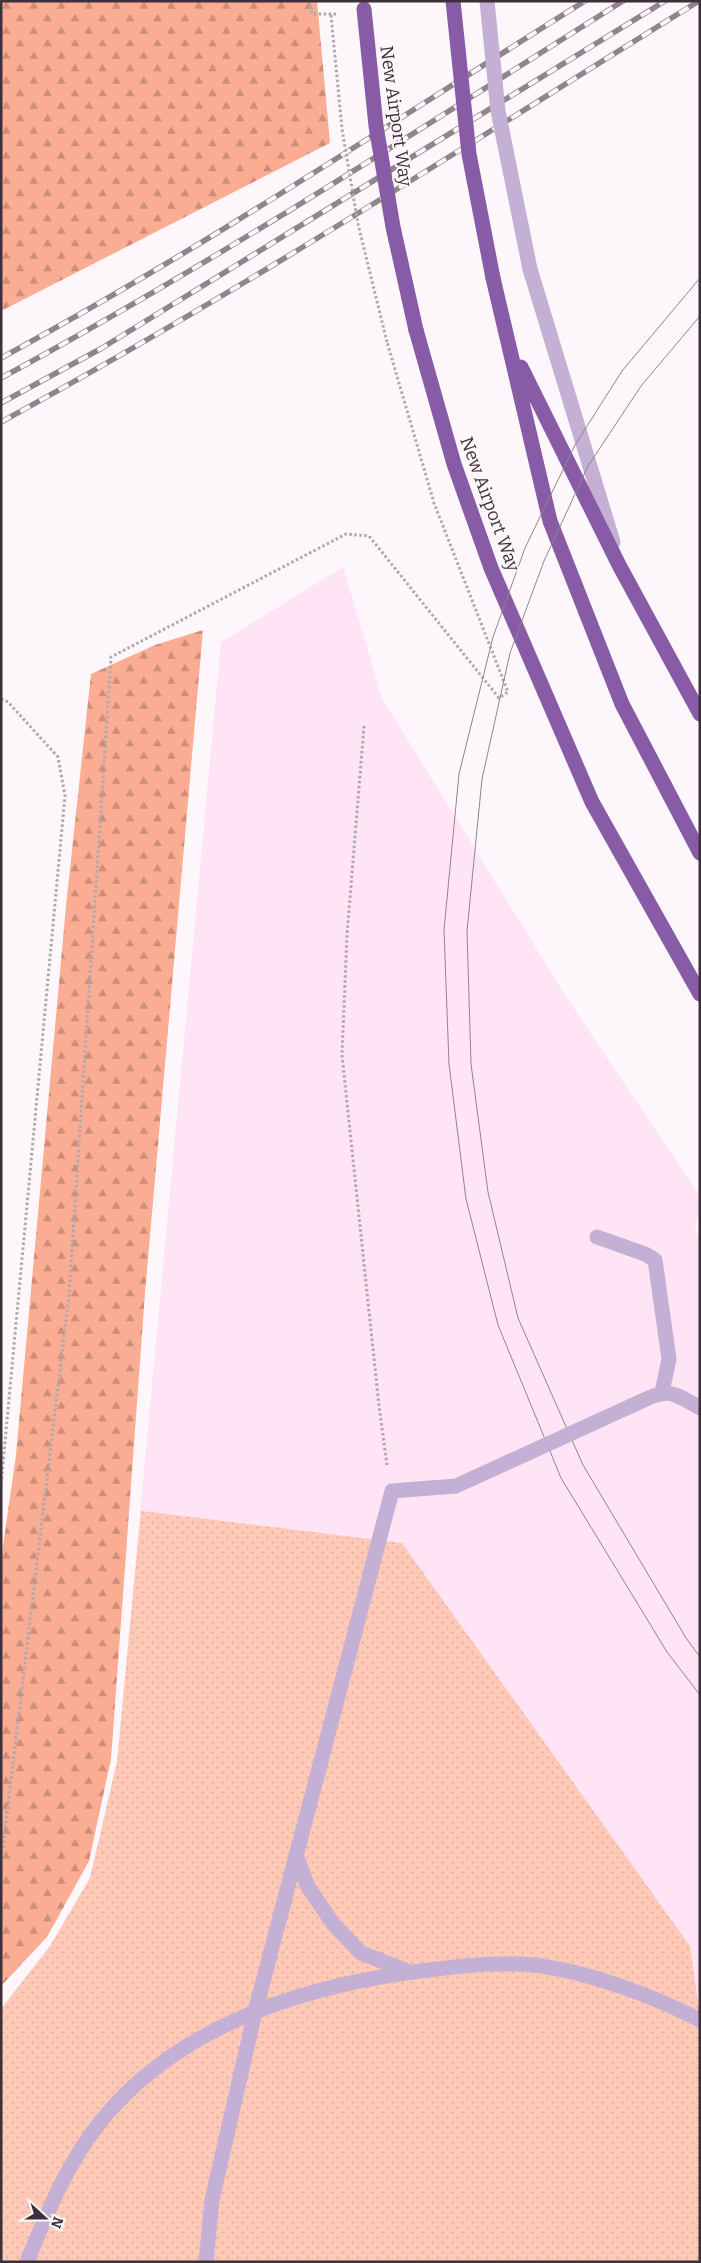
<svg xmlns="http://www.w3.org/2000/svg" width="701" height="2263" font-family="Bitter,serif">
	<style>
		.built { fill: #fee4f5 }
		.grass { fill: url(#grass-dots) }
		.forest { fill: url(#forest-firs) }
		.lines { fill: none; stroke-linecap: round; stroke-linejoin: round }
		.path { stroke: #b1a7ad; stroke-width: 3; stroke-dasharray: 2.5 2.5; stroke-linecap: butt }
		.minor { stroke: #c4b0d4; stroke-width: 15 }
		.highway { stroke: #875ba6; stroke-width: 15 }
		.tram { stroke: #90858c; stroke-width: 1 }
		.rail-casing { stroke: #90858c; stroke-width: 5.5 }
		.rail { stroke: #fdf6fa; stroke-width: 4; stroke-dasharray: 11; stroke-linecap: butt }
		.path-bridge { stroke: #b1a7ad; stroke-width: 3; stroke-dasharray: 2.5 2.5; stroke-linecap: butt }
		.minor-bridge { stroke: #c4b0d4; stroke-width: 15 }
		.highway-bridge { stroke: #875ba6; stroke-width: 15 }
		.labels { text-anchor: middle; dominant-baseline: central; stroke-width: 4; stroke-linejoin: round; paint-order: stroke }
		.street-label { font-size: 18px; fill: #3e3039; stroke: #fdf6fa }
	</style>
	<defs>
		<pattern id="grass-dots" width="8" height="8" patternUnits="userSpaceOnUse" patternTransform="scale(1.25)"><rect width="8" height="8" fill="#fec9b7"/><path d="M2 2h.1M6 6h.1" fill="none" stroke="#dbad9e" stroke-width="1.8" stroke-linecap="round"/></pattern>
		<pattern id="forest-firs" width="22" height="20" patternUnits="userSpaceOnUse" patternTransform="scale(1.25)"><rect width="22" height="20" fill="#faad93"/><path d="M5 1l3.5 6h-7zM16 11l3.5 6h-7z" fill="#cc8d79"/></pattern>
	</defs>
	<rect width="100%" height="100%" fill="#fdf6fa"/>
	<path class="built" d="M343 567 382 698 565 995 700 1196V1210L695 1230 700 1239V2262H1V2009L50 1946 90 1878 117 1762 221 642Z"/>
	<path class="grass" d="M141 1511 402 1543 690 1946 700 2016V2262H1V2009L50 1946 90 1878 117 1762Z"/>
	<path class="forest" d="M1 1H317L330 143 1 311Z
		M203 630 145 1293 111 1759 89 1861 47 1937 1 1986V1560L16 1455 66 906 91 674 155 645Z"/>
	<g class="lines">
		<path class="path" d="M309 1 312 14H338
			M1 699 8 702 58 757 65 796 1 1485
			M364 726 347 935 342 1055 379 1406 387 1465
			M1 1863 69 1295 111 657 346 534 369 536 499 698 508 692 434 503 387 342"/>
		<path class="minor" d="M530 269 613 542
			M597 1237 645 1254 655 1260 669 1359 662 1392
			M631 1406C666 1390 666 1387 700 1408
			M296 1855 308 1887 334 1925 361 1953 408 1971
			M27 2262C49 2207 73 2150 114 2106 196 2017 319 1982 437 1969 471 1965 508 1961 542 1966 594 1974 653 1996 700 2020
			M206 2262 212 2200 255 2012 392 1491 456 1486"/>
		<path class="highway" d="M493 278 550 521 622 704 700 853
			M416 330 454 464 491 568 592 802 700 994
			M521 367 619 565 700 714"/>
		<path class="tram" d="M700 278 622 371 575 445 525 548 493 637 459 774 444 930 449 1064 466 1199 498 1325 561 1478 667 1652 700 1695
			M700 316 641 386 588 466 544 561 510 653 482 779 467 931 471 1064 488 1192 518 1318 583 1465 686 1638 700 1657"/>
		<defs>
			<path id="rail" d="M1 358C202 249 392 122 585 1
				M1 378C214 263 418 130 623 1
				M1 403 102 348 665 1
				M1 422C240 292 468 144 699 1"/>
		</defs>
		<use href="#rail" class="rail-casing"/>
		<use href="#rail" class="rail"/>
		<path class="path-bridge" d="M331 15 342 129 358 224 387 342"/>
		<path class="minor-bridge" d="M487 1 498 111 530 269
			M456 1486 631 1406"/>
		<path class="highway-bridge" d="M453 1 469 154 493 278
			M364 9 376 126 393 227 416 330"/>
	</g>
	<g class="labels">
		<g class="street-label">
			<text transform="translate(396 116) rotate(82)">New Airport Way</text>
			<text transform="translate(490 504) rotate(70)">New Airport Way</text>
		</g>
	</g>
	<rect width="701" height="2263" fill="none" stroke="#3e3039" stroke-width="5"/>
	<g transform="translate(45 2218) rotate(111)" stroke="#fdf6fa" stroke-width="4" paint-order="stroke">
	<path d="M0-4L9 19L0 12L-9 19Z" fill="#3e3039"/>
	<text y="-8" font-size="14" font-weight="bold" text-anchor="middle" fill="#3e3039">N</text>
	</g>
</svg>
